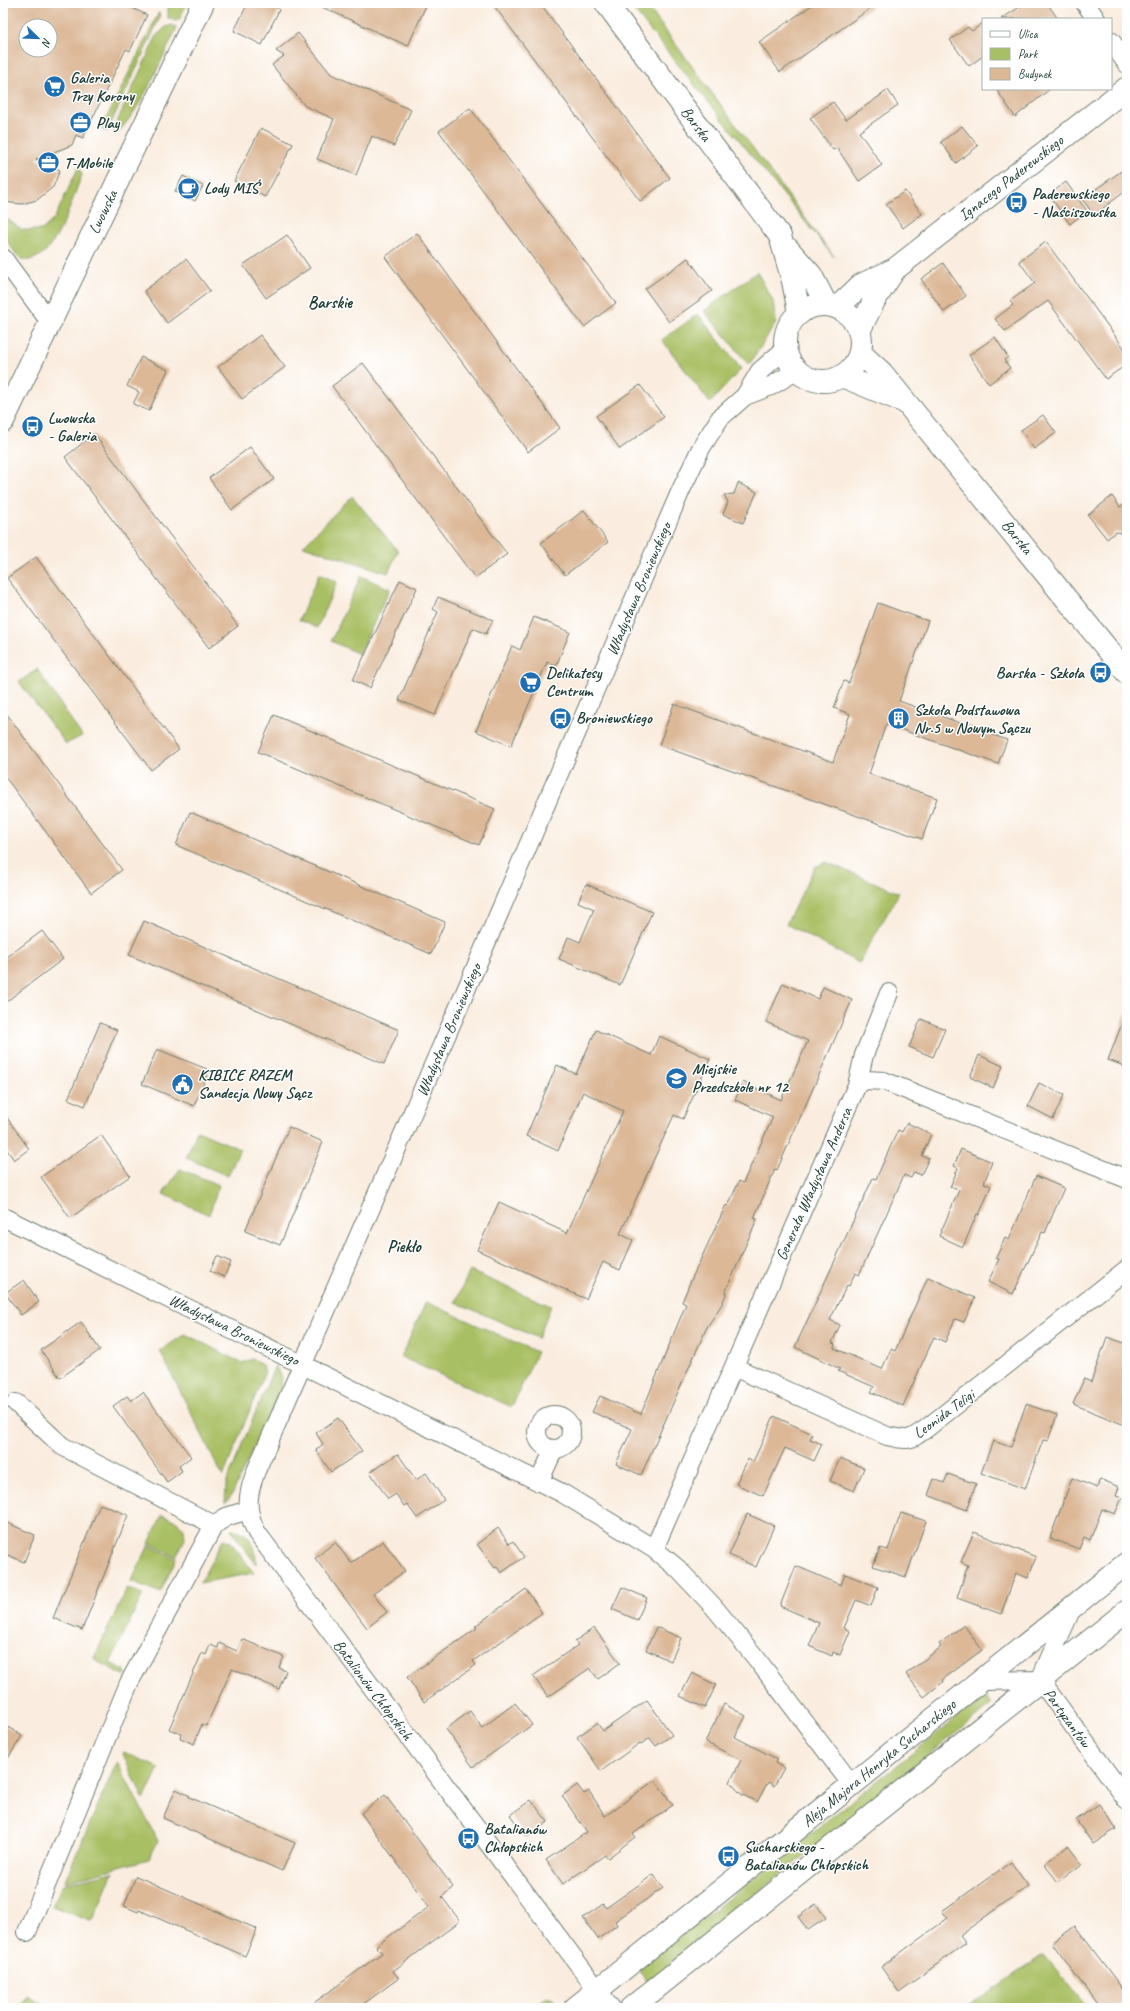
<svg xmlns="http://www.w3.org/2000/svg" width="1130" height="2011" font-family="Caveat,sans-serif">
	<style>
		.green { fill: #a9bf64; stroke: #647e4c }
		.building { fill: #dcb897; fill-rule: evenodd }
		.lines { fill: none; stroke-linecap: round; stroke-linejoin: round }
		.street-casing { stroke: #6c7b70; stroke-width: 20 }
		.secondary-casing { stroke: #6c7b70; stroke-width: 24 }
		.street { stroke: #fff; stroke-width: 18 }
		.secondary { stroke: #fff; stroke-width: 22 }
		.labels { text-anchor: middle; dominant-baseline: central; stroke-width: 3; stroke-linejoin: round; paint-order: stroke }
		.poi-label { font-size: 16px; font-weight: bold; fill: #1f3d34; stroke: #fff; text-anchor: start }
		.street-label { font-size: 16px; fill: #1f3d34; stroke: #fff }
		.neighbourhood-label { font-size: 17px; font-weight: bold; fill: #1f3d34; stroke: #fff }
	</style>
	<rect width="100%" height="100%" fill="#fff"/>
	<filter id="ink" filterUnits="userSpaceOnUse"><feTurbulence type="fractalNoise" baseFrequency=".025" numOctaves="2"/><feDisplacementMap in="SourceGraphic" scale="8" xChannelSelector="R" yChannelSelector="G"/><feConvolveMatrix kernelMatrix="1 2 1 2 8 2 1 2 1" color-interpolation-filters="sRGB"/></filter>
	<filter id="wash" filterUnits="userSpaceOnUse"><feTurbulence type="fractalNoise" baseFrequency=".012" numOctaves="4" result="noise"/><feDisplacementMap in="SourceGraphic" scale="16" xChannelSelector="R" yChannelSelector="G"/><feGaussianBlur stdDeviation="0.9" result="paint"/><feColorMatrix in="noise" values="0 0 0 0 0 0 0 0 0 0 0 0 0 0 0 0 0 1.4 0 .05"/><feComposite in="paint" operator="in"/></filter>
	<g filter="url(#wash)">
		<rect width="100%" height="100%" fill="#faeddf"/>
		<path class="green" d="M168 3H187L179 20 175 21 168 18Z
			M628 3H645L834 257Z
			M159 12 160 17 107 132 101 129Z
			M172 25 176 27V30C160 62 141 111 115 135L114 128 157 35 166 27Z
			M79 166 82 175C72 198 58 256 29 260 24 261 20 259 16 254 4 237 3 237 3 216L22 230H42L54 219Z
			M757 272 773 301 776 323 749 365 704 311Z
			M698 314 741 369 710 403 662 340Z
			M352 496 398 551 388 573 303 546Z
			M319 574 337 582 317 628 299 620Z
			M361 576 390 589 359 654 331 641Z
			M37 669 82 736 66 744 19 682Z
			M826 862 899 893 859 963 786 924 815 867Z
			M197 1131 240 1149 228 1176 186 1158Z
			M180 1169 219 1185 209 1215 163 1194Z
			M470 1271 551 1306 538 1338 455 1302Z
			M426 1302 537 1352 512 1407 401 1357Z
			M185 1334 242 1363 252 1359 262 1365 265 1372 223 1477 160 1351Z
			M275 1365 281 1377 280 1390 232 1495 225 1503 226 1484Z
			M162 1515 174 1520 184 1528 185 1539 176 1557 149 1543Z
			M231 1530C250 1529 257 1548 256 1564Z
			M223 1539 231 1542 254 1573 200 1583Z
			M149 1545 176 1559 161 1591 158 1592 131 1581Z
			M127 1588 143 1594 110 1663 125 1670 126 1676 96 1661 94 1658Z
			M986 1695 991 1705 647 1982 639 1969Z
			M124 1752 159 1768 144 1800 123 1754Z
			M117 1762 158 1841 149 1859 64 1882Z
			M113 1872 93 1920 90 1921 52 1906 63 1884Z
			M1043 1955 1088 2008H965Z
			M27 1996 49 2008H21Z
			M546 1997 553 1999 558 2005 554 2008H532Z"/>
		<g id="blocks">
			<path class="building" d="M3 3H134L132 8 147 15 130 51 126 49 83 138 76 135 72 145 36 159 60 170 53 187 37 200 22 204 3 202ZM26 26H50V50H26Z
				M248 3H274L279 10 262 45 234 31Z
				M313 3H427L408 46Z
				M492 3H540L670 178 640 201Z
				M815 3H878L780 72 759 42Z
				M1026 3H1047L1058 19H1001Z
				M983 23V56L969 66 950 40 968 27 972 31Z
				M298 33 331 74 411 110 394 146 372 136 356 175 317 159 334 119 305 106 272 65 284 56 276 51Z
				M996 89H1050L1015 117Z
				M888 90 898 105 859 132 882 165 859 181 837 148 833 150 810 118 833 102 846 120Z
				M470 108 616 303 584 327 439 131Z
				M962 126 978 146 956 163 941 142Z
				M261 128 293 144 265 197 234 181Z
				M1127 167V190L1094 215 1082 199Z
				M183 176 203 186 195 201 175 191Z
				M1066 182 1087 211 1070 224 1049 195Z
				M905 191 922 214 903 228 886 204Z
				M417 233 560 428 528 452 385 257Z
				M287 235 310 268 266 298 243 265Z
				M1046 242 1127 352V364L1106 379 1048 301 1005 331 995 319 1013 305 1010 301 1035 283 1019 261Z
				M688 258 712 291 669 322 645 289Z
				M186 259 210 291 167 323 144 291Z
				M943 263 966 296 944 312 921 279Z
				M260 335 285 367 242 399 218 367Z
				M995 337 1008 357 1004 360 1010 368 989 384 969 355Z
				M141 357 168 370 149 411 133 404 139 392 127 386Z
				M363 363 507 554 475 578 332 386Z
				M640 385 664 417 620 449 596 416Z
				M1043 415 1056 433 1034 449 1021 430Z
				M94 434 238 626 209 648 65 457Z
				M250 447 274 479 232 510 209 478Z
				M738 483 757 492 743 523 723 514 728 502 724 495 734 494Z
				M1112 496 1120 507 1127 503V534L1116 532 1107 539 1088 515Z
				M584 510 608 542 565 575 541 543Z
				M36 557 179 749 151 770 7 578Z
				M400 580 417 588 370 688 353 680Z
				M438 597 493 620 486 634 473 628 435 715 399 700 438 612 433 609Z
				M878 603 928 621 899 701 1007 740 998 764 886 724 869 774 937 798 922 839 659 745 674 704 833 762 850 714 834 708 844 681 849 683Z
				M534 617 570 632 556 666 547 662 511 746 476 731 512 646 520 650Z
				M3 709 122 870 91 893 3 774Z
				M274 715 495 809 479 845 258 752Z
				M190 812 445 922 431 954 176 845Z
				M586 884 652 912 620 985 559 959 568 937 580 942 594 909 578 902Z
				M144 921 399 1030 384 1064 129 955Z
				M42 931 63 959 3 1004V960Z
				M783 983 818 999 823 987 852 1000 777 1170 775 1169 754 1218 757 1219 725 1293 726 1294 722 1304 707 1327 641 1475 616 1464 632 1429 592 1412 600 1396 641 1414 686 1304 682 1302 692 1278 726 1205 728 1206 739 1181 743 1183 773 1117 735 1100 743 1082 781 1100 808 1041 766 1022Z
				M1126 1013H1127V1067L1108 1060Z
				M921 1019 945 1029 933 1057 909 1047Z
				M100 1023 117 1030 85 1106 68 1099Z
				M596 1030 651 1055 659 1036 710 1059 683 1119 674 1115 620 1234 633 1240 620 1270 603 1262 586 1299 477 1250 499 1202 567 1233 623 1111 583 1092 558 1151 526 1136 557 1065 576 1074Z
				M157 1049 209 1070 194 1106 142 1084Z
				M979 1055 1003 1066 993 1088 970 1077Z
				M1039 1083 1064 1095 1053 1119 1028 1106Z
				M3 1112 29 1149 14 1160 3 1144Z
				M907 1123 931 1134 922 1156 929 1158 921 1175 914 1172 911 1178 904 1175 859 1275 855 1273 849 1286 847 1285 830 1320 840 1325 832 1343 835 1344 834 1348 882 1369 891 1349 895 1351 928 1277 975 1298 964 1322 955 1319 945 1342 934 1337 903 1406 871 1392 874 1387 838 1371 840 1369 795 1347 873 1178 876 1179 898 1130 902 1132Z
				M289 1127 323 1142 280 1245 245 1231Z
				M101 1135 130 1176 70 1218 41 1177Z
				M961 1149 992 1162 984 1183 991 1186 979 1215 977 1214 963 1247 939 1236 959 1190 950 1187 958 1168 954 1166Z
				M1036 1176 1064 1188 1045 1233 1042 1232 1013 1294 988 1282 999 1259 996 1258 1005 1238 1009 1240Z
				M217 1256 231 1262 224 1277 210 1271Z
				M24 1280 39 1302 21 1315 5 1293Z
				M81 1322 100 1350 60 1378 41 1350Z
				M1107 1337 1127 1344V1426L1073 1404 1084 1379 1091 1382Z
				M143 1392 191 1457 179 1466 182 1471 167 1482 113 1406 127 1396 131 1401Z
				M1026 1404 1057 1415 1048 1441 1043 1440 1025 1489 981 1473 993 1441 1011 1447Z
				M774 1416 812 1434 810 1439 822 1444 814 1461 785 1448 763 1496 736 1484 748 1459 753 1462Z
				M338 1418 362 1451 331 1472 316 1450 323 1444 316 1433Z
				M398 1454 416 1480 426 1473 444 1500 417 1518 407 1504 404 1506 396 1494 388 1499 370 1472Z
				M840 1458 864 1468 854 1491 830 1481Z
				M948 1474 976 1484 967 1510 928 1495 934 1479 944 1483Z
				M1072 1478 1097 1488 1100 1479 1119 1487 1116 1496 1122 1498 1115 1514 1102 1509 1090 1540 1084 1537 1079 1549 1050 1538Z
				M100 1504 128 1515 82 1630 53 1618Z
				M901 1513 926 1521 906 1577 873 1566 880 1548 888 1550Z
				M747 1514 774 1526 756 1567 729 1555Z
				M3 1521 35 1535 24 1562 3 1553Z
				M498 1528 509 1544 513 1541 524 1557 501 1573 497 1567 495 1568 477 1544Z
				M974 1532 1036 1557 1028 1578 1016 1573 1001 1614 957 1598 968 1565 961 1562Z
				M383 1541 405 1571 373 1594 387 1612 367 1628 315 1558 335 1542 351 1563Z
				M796 1566 841 1585 845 1574 878 1587 871 1606 856 1600 844 1628 850 1631 840 1655 833 1652 832 1656 809 1646 819 1623 780 1606Z
				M622 1587 647 1598 637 1620 612 1609Z
				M526 1589 542 1613 473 1661 476 1665 424 1702 407 1677 477 1628 475 1626Z
				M964 1625 982 1650 942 1680 943 1682 924 1697 906 1674 941 1647 939 1644Z
				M656 1627 681 1638 671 1661 646 1650Z
				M594 1628 620 1663 598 1679 590 1668 548 1697 533 1676 578 1645 575 1641Z
				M242 1639 284 1657 279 1668 286 1671 279 1689 232 1669 206 1726 202 1724 194 1744 180 1738 181 1734 169 1729 202 1653 206 1655 210 1645 218 1648 219 1643 237 1651Z
				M692 1673 716 1685 705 1708 680 1696Z
				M647 1700 672 1735 656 1746 650 1738 641 1744 640 1743 601 1771 577 1737 597 1723 603 1731Z
				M515 1703 532 1725 473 1767 446 1729 470 1711 482 1728Z
				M724 1704 746 1716 735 1737 777 1759 775 1763 784 1768 774 1786 768 1782 757 1802 741 1794 730 1782 741 1760 705 1742Z
				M3 1724 22 1736 3 1766Z
				M655 1780 673 1805 633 1834 635 1837 608 1858 605 1855 563 1884 546 1860 587 1832 562 1796 577 1785 584 1794 589 1791 605 1816Z
				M176 1789 190 1796 189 1797 295 1843 282 1871 163 1818Z
				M385 1795 453 1887 442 1897 460 1921 393 1971 399 1978 358 2008H307L382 1953 376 1946 429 1907 361 1813Z
				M531 1800 548 1822 527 1837 510 1815Z
				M1099 1804 1116 1829 1093 1844 1076 1820Z
				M1068 1846 1082 1864 1058 1882 1044 1864Z
				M1011 1862 1028 1886 960 1935 966 1943 899 1992 881 1967 948 1918 942 1911Z
				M654 1874 663 1888 615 1921 617 1925 598 1939 583 1918 603 1904 606 1908Z
				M136 1876 257 1929 245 1956 139 1910 138 1912 124 1906Z
				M816 1904 826 1918 808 1930 798 1917Z
				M1075 1926 1127 1995V2008H1100L1052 1943Z"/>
		</g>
	</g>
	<g filter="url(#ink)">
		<use href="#blocks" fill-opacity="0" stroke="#6c7b70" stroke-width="1"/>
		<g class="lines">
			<defs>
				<path id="street" d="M1085 3 1096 19
					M1111 41 1127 64
					M3 258 50 322
					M745 396 771 386 796 371
					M857 1085 864 1055 889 993
					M3 1217 562 1493 654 1549 678 1569 713 1606 756 1658 852 1785
					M734 1367 887 1436C909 1441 909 1441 927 1428L1127 1269
					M16 1403 62 1446 214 1525
					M537 1432a17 17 0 1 1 34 0a17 17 0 1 1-34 0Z
					M539 1482 554 1449
					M654 1549 857 1085 866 1080 884 1081 1127 1179
					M1040 1680 1127 1800
					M1040 1680 1072 1608
					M983 1681 1040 1680
					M27 1932 129 1683 214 1525 226 1517 248 1510
					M611 2008 257 1533C245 1510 247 1495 256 1471L460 1004 681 490 701 448 720 418 745 396 760 371 784 350"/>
				<path id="secondary" d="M606 3 780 236 793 281 799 313
					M788 249 811 275 826 304
					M785 343a38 38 0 1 1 76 0a38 38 0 1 1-76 0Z
					M838 307 861 285 895 269 1127 88
					M859 331 874 301 895 269
					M860 353 882 373 1127 673
					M842 376 905 402
					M3 421 203 3
					M575 2008 1127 1563
					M631 2008 1127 1611"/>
			</defs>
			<use href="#street" class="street-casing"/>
			<use href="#secondary" class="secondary-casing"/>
			<use href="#street" class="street"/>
			<use href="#secondary" class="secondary"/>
		</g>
	</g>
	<defs>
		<symbol id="supermarket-disc" viewBox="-11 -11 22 22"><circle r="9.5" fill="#1f6fb2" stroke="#fff"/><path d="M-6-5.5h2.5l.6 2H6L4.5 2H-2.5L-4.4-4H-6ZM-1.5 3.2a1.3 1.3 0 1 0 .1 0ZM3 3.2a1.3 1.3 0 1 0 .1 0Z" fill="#fff"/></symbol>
		<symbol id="office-disc" viewBox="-11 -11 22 22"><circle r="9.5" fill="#1f6fb2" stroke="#fff"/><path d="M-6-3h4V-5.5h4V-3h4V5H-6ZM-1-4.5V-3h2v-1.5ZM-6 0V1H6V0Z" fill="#fff"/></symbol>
		<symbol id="cafe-disc" viewBox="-11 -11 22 22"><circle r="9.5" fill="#1f6fb2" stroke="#fff"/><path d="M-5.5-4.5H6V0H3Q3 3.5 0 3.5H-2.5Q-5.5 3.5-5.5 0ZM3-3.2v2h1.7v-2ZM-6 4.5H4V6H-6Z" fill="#fff"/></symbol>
		<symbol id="bus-disc" viewBox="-11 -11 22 22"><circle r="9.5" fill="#1f6fb2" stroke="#fff"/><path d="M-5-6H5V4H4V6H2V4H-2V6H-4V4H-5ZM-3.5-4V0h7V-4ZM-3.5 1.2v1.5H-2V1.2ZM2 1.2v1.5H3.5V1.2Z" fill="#fff"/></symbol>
		<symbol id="building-disc" viewBox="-11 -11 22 22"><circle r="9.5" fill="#1f6fb2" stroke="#fff"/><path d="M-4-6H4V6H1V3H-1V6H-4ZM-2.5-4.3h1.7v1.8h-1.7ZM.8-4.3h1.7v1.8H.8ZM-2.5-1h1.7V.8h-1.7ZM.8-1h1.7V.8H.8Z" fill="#fff"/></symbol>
		<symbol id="school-disc" viewBox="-11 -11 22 22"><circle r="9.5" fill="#1f6fb2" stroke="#fff"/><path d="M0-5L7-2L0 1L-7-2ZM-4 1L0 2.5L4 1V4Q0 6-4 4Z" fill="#fff"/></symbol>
		<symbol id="civic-disc" viewBox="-11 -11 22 22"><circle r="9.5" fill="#1f6fb2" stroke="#fff"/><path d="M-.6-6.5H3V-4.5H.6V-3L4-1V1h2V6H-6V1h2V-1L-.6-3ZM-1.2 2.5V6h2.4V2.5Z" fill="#fff"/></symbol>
	</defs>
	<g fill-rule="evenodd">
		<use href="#supermarket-disc" x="42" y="74" width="25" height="25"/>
		<use href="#office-disc" x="68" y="110" width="25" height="25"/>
		<use href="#office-disc" x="36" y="150" width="25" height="25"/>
		<use href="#cafe-disc" x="176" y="176" width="25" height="25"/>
		<use href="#bus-disc" x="1004" y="190" width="25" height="25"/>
		<use href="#bus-disc" x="20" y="414" width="25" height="25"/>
		<use href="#bus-disc" x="1088" y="660" width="25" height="25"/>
		<use href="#supermarket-disc" x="518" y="670" width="25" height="25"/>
		<use href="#bus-disc" x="548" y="706" width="25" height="25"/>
		<use href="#building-disc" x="886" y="706" width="25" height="25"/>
		<use href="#school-disc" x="664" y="1066" width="25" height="25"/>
		<use href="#civic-disc" x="170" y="1072" width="25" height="25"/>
		<use href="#bus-disc" x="456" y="1826" width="25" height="25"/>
		<use href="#bus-disc" x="716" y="1844" width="25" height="25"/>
	</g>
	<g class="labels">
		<g class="poi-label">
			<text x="70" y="78">Galeria<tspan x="70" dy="18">Trzy Korony</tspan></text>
			<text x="96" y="123">Play</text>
			<text x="64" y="163">T-Mobile</text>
			<text x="204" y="188">Lody MIŚ</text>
			<text x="1032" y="194">Paderewskiego<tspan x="1032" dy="18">- Naściszowska</tspan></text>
			<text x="48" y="418">Lwowska<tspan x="48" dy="18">- Galeria</tspan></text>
			<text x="546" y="673">Delikatesy<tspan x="546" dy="18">Centrum</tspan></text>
			<text x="1084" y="673" text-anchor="end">Barska - Szkoła</text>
			<text x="914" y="710">Szkoła Podstawowa<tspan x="914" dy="18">Nr.5 w Nowym Sączu</tspan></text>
			<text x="576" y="718">Broniewskiego</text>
			<text x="692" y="1069">Miejskie<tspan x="692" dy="18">Przedszkole nr 12</tspan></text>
			<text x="198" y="1075">KIBICE RAZEM<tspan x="198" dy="18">Sandecja Nowy Sącz</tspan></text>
			<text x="484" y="1829">Batalianów<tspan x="484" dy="18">Chłopskich</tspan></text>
			<text x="744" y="1847">Sucharskiego -<tspan x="744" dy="18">Batalianów Chłopskich</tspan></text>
		</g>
		<g class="street-label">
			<text transform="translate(696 124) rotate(53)">Barska</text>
			<text transform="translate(1011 178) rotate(-38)">Ignacego Paderewskiego</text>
			<text transform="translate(103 212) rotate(-64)">Lwowska</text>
			<text transform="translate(1017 537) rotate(51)">Barska</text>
			<text transform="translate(639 589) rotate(-67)">Władysława Broniewskiego</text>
			<text transform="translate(449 1030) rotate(-67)">Władysława Broniewskiego</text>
			<text transform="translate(814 1184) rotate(-66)">Generała Władysława Andersa</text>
			<text transform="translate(234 1330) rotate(26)">Władysława Broniewskiego</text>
			<text transform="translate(944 1414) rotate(-36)">Leonida Teligi</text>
			<text transform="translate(373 1690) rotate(53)">Batalionów Chłopskich</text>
			<text transform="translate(1067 1718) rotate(54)">Partyzantów</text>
			<text transform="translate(879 1763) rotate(-39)">Aleja Majora Henryka Sucharskiego</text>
		</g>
		<g class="neighbourhood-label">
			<text x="330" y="302">Barskie</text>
			<text x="404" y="1246">Piekło</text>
		</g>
	</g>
	<rect width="1130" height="2011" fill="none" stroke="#fff" stroke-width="16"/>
	<rect x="982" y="18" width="130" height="72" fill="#ffffff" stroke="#a5b1ae"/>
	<rect x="990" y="31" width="20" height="6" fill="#ffffff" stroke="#a5b1ae"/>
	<text x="1018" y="38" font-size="12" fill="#1f3d34">Ulica</text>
	<rect x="990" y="48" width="20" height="12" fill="#a9bf64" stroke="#a5b1ae"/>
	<text x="1018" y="58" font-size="12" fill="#1f3d34">Park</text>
	<rect x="990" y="68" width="20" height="12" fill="#dcb897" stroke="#a5b1ae"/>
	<text x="1018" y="78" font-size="12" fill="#1f3d34">Budynek</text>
	<g transform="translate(38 38) rotate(113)"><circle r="19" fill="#ffffff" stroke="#a5b1ae"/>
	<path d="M0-3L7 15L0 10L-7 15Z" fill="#1f6fb2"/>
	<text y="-6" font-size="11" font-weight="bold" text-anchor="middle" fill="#1f3d34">N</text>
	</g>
</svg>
